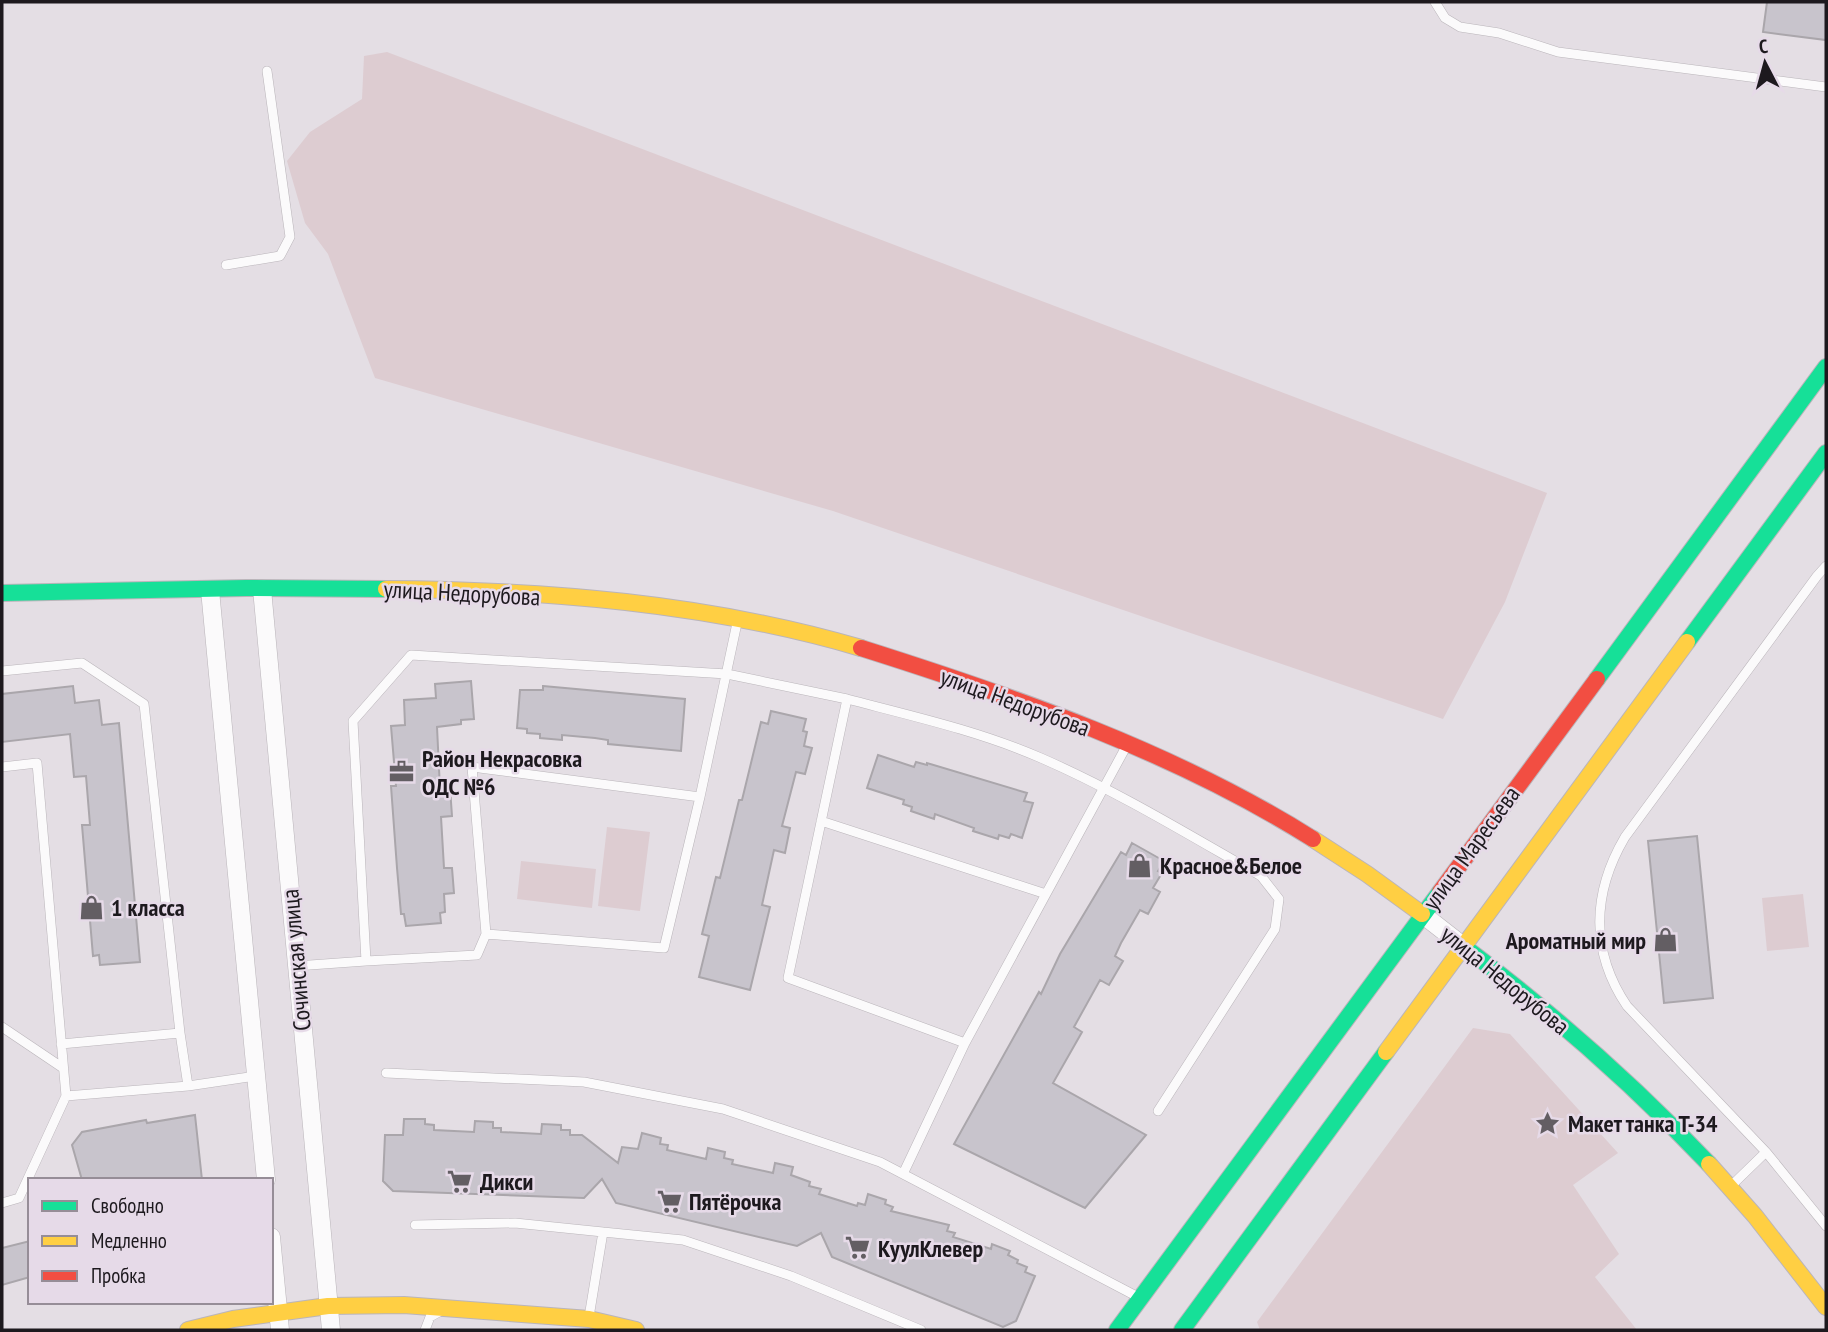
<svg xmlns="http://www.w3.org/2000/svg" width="1828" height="1332" font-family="'PT Sans Narrow',sans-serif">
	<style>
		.green { fill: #ddccd1 }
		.building { fill: #c8c4cc; stroke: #aaa6ab; stroke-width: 2 }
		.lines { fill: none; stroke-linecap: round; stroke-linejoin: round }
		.lane-casing { stroke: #bab5ba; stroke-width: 10 }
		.street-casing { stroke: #bab5ba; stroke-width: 19 }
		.fast-casing { stroke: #bab5ba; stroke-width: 18 }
		.slow-casing { stroke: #bab5ba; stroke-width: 18 }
		.jam-casing { stroke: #bab5ba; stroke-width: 18 }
		.lane { stroke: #fbfafb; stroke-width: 9 }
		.street { stroke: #fbfafb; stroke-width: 18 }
		.fast { stroke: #16e098; stroke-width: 16 }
		.slow { stroke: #ffcf43; stroke-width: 16 }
		.jam { stroke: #f24e42; stroke-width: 16 }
		.labels { text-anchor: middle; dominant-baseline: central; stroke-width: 5; stroke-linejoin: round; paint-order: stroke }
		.street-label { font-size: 24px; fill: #1d191e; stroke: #e6dae8 }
		.poi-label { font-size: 24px; font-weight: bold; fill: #1d191e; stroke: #e6dae8; text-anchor: start }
	</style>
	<rect width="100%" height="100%" fill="#e4dee4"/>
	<path class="green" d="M387 52 1547 493 1505 602 1443 719 833 511 375 378 328 254 305 223 287 161 310 132 362 99 364 56Z
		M607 827 650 832 640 911 598 906Z
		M521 861 596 869 592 908 517 899Z
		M1803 894 1809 947 1767 951 1762 898Z
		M1473 1028 1510 1034 1618 1153 1573 1185 1619 1254 1595 1277 1637 1330H1260L1257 1322Z"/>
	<path class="building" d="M1767 2H1826V40L1763 32Z
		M471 681 474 719 461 720V724L437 727 440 789 450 788 452 816 441 817 444 868H452L454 893 444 894 445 912 440 913 441 923 406 926 404 914H401L397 868 391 786H396L391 726 405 725 404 700 436 698 435 684Z
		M73 686 75 703 99 700 102 725 119 723 140 962 100 965 99 955 93 956 82 825H90L86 776 74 777 70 734 2 742V694Z
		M543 686 685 699 681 751 608 744V740L595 738 562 735V740L540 738V734L527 733V729L517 728 520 690H543Z
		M771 711 806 719 803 731 807 732 804 746 812 748 805 774 796 772 782 826 790 828 785 853 774 850 762 905 770 907 750 990 699 977 709 936 702 934 716 877 720 878 739 800H742L761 722 768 724Z
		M878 755 914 767 916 762 927 765V763L1027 793 1024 801 1033 803 1022 838 1011 834 1009 838 999 835 998 839 973 831 974 828 935 814 934 819 911 811 912 807 903 804 904 800 867 788Z
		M1697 836 1713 998 1664 1003 1648 841Z
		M1132 843 1164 861 1158 871 1162 873 1153 888 1160 892 1148 914 1140 910 1121 943 1115 956 1123 961 1109 985 1100 980 1074 1027 1082 1032 1053 1083 1146 1135 1085 1208 954 1144 1039 992 1041 994 1060 954 1121 852 1126 855Z
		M195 1115 202 1180H82L72 1145 82 1132 146 1120 147 1123Z
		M404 1119H425V1124L434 1125V1130L474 1132 475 1121 493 1122V1128H501V1132L541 1134 542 1124 561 1125V1130H570V1135H582L618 1163 622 1147 638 1149 642 1133 661 1138 660 1144 668 1145 667 1150 706 1159 708 1148 725 1152 724 1158 733 1160 732 1164 773 1173 775 1163 793 1167 791 1175 810 1182 809 1186 821 1189 819 1194 857 1206 858 1203 865 1205 868 1194 886 1200 885 1204 893 1207 891 1211 949 1225 947 1231 955 1233 953 1237 991 1249 992 1244 1010 1251 1008 1255 1018 1260 1017 1263 1027 1267 1025 1272 1035 1276 1016 1321 1003 1327 832 1257 821 1233 797 1246 616 1203 602 1179 584 1198 393 1191 383 1181 385 1135H403Z
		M30 1241V1277L2 1285V1248Z"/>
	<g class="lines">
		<defs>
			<path id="lane" d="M1435 2 1445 18 1460 27 1499 33 1558 52 1826 87
				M226 265 280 256 290 237 267 71
				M1826 566 1817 576 1625 837C1592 893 1590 951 1627 1006L1766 1152 1826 1226
				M2 671 82 663 144 704 180 1033
				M847 699C912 716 979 731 1041 758 1117 791 1189 835 1261 876L1279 899 1275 929 1158 1111
				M2 767 37 763 66 1096
				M700 797 664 948 486 934 472 767 700 797 737 623
				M821 821 1046 894
				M366 961 477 955 486 934
				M296 966 366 961 353 721 411 655 727 674 847 699 788 978 965 1043 1127 745
				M2 1027 63 1068
				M61 1044 180 1033 188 1086
				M386 1073 584 1082 723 1109 880 1162 1140 1298
				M903 1174 965 1043
				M1731 1186 1766 1152
				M2 1203 19 1198 66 1096 188 1086 256 1076
				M415 1225 515 1223 603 1232
				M589 1317 603 1232 683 1240 791 1276 921 1330
				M425 1330 430 1317 439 1312"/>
			<path id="street" d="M262 589 331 1330
				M210 590 266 1180
				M1422 914 1463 946
				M271 1237 280 1330"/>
			<path id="fast" d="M2 593 246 588 386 589
				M1687 642 1826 453
				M1597 679 1826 367
				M1463 946C1551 1012 1633 1084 1709 1164
				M1117 1330 1440 892
				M1182 1330 1386 1052"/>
			<path id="slow" d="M386 589C545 590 708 603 861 648
				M1313 839 1367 874 1422 914
				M1386 1052 1687 642
				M1709 1164 1755 1216 1826 1307
				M188 1330 233 1319 328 1306 404 1305 589 1319 636 1330"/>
			<path id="jam" d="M861 648C1016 697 1175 752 1313 839
				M1440 892 1597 679"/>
		</defs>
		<use href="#lane" class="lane-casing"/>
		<use href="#street" class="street-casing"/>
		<use href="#fast" class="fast-casing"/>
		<use href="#slow" class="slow-casing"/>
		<use href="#jam" class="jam-casing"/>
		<use href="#lane" class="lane"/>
		<use href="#street" class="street"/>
		<use href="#fast" class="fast"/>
		<use href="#slow" class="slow"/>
		<use href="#jam" class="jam"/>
	</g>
	<defs>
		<symbol id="office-bare" viewBox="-9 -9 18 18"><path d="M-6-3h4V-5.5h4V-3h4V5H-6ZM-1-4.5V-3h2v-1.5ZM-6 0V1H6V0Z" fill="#635e63" stroke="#e6dae8" stroke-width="2.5" paint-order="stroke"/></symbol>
		<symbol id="shop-bare" viewBox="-9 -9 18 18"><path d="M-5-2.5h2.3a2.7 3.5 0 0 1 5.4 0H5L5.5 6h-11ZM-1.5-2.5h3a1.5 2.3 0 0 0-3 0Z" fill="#635e63" stroke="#e6dae8" stroke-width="2.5" paint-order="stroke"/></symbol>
		<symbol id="sight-bare" viewBox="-9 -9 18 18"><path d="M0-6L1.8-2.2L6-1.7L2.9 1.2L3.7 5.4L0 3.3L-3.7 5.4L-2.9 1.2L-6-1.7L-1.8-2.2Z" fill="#635e63" stroke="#e6dae8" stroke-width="2.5" paint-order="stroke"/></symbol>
		<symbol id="supermarket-bare" viewBox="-9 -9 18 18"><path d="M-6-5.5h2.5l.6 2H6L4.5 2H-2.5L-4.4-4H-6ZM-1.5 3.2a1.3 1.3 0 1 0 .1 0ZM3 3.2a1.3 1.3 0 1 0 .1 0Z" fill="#635e63" stroke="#e6dae8" stroke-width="2.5" paint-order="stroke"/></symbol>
	</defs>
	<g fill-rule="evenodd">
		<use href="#office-bare" x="384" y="754" width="35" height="35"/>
		<use href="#shop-bare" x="1122" y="848" width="35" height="35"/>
		<use href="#shop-bare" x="74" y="890" width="35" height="35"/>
		<use href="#shop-bare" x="1648" y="922" width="35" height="35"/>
		<use href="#sight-bare" x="1530" y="1106" width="35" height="35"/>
		<use href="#supermarket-bare" x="442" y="1164" width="35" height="35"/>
		<use href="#supermarket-bare" x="652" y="1184" width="35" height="35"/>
		<use href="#supermarket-bare" x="840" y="1230" width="35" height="35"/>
	</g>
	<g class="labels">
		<g class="street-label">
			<text transform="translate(462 593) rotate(3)">улица Недорубова</text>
			<text transform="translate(1015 702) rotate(20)">улица Недорубова</text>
			<text transform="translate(1471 848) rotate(-54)">улица Маресьева</text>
			<text transform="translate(296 960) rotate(-95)">Сочинская улица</text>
			<text transform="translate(1505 980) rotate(39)">улица Недорубова</text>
		</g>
		<g class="poi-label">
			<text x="422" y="758">Район Некрасовка<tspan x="422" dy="28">ОДС №6</tspan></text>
			<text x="1160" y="865">Красное&amp;Белое</text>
			<text x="111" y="907">1 класса</text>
			<text x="1646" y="940" text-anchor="end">Ароматный мир</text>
			<text x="1568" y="1123">Макет танка Т-34</text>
			<text x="480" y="1181">Дикси</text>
			<text x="689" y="1201">Пятёрочка</text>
			<text x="878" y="1248">КуулКлевер</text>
		</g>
	</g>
	<rect width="1828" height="1332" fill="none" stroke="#1d191e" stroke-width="7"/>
	<rect x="28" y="1178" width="245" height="126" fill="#e6dae8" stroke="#968d97" stroke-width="2"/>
	<rect x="42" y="1201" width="35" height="10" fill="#16e098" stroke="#968d97" stroke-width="2"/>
	<text x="91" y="1213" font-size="21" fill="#1d191e">Свободно</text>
	<rect x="42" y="1236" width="35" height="10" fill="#ffcf43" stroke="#968d97" stroke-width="2"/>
	<text x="91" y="1248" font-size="21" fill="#1d191e">Медленно</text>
	<rect x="42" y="1271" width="35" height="10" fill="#f24e42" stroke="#968d97" stroke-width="2"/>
	<text x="91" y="1283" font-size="21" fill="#1d191e">Пробка</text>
	<g transform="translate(1765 63) rotate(354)" stroke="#e6dae8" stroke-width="5" paint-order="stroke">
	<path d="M0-5L12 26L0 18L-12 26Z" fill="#1d191e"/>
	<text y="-10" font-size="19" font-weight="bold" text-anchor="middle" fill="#1d191e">С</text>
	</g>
</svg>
